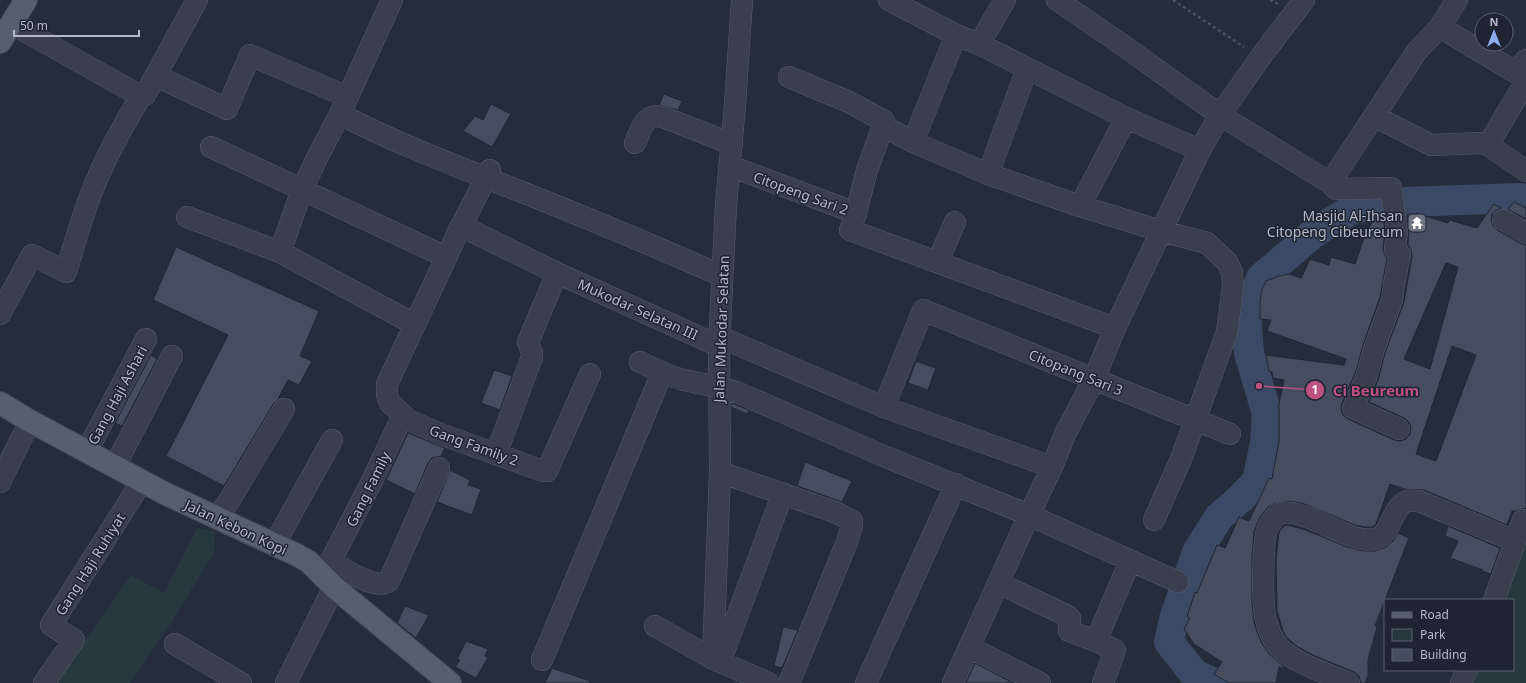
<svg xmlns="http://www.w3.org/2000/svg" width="1526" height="683" font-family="'Noto Sans',sans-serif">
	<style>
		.green { fill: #27393e }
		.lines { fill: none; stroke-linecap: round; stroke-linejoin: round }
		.river { stroke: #3c4965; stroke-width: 30 }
		.building { fill: #454d5e; stroke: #202634; fill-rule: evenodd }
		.minor-casing { stroke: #575d6b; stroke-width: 22 }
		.major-casing { stroke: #424856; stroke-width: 24 }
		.path { stroke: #45565b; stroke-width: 2.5; stroke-dasharray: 3 3; stroke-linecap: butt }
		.minor { stroke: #393f4d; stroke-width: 21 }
		.major { stroke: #575e6d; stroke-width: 22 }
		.labels { text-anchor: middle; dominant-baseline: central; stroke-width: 3; stroke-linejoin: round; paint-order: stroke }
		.street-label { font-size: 14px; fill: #b5bac8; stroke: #1e2432 }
		.poi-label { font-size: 14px; fill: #b5bac8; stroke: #1e2432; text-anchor: end }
		.leader { fill: none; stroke: #bd5181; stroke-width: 1.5 }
		.callout-dot { fill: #bd5181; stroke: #1e2432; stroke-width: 1.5 }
		.mark-label { font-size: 12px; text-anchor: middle; font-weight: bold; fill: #fff }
		.callout-label { font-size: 15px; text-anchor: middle; font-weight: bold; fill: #bd5181; stroke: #1e2432; stroke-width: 3; stroke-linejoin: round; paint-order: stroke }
	</style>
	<rect width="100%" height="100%" fill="#252d3d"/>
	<path class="green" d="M197 528 214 531 215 551 171 623 130 683H56L131 575 164 593Z
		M1526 528V683H1471L1477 670H1513V600H1503Z"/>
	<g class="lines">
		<path class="river" d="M1215 683 1195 675 1169 642 1174 619 1197 552 1219 517 1241 498 1257 481 1265 443 1267 414 1249 353 1246 314 1261 278 1314 233 1352 209 1405 202 1519 198 1526 199"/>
	</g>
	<path class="building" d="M664 94 682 101 678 110 659 105Z
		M491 104 511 114 492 147 463 131 475 116 483 120Z
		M1514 202 1526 208V219L1508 209Z
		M1494 204 1501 208 1497 210 1492 214 1491 220 1493 226 1497 230 1520 243 1526 245V508L1515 511H1512L1507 525 1424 490 1404 489 1390 484 1376 524 1372 527H1365L1355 525 1302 503 1288 501 1274 504 1268 507 1260 517 1254 531 1252 558V602L1254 623 1261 642 1269 654 1286 668 1279 667 1276 683H1229L1214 674 1222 662 1194 644 1184 629 1190 618 1187 617 1195 592 1197 593 1217 545 1225 548 1239 517 1249 521 1269 478 1272 479 1279 442V404L1284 380 1273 378 1272 372 1269 371 1266 355 1344 365 1346 359 1267 331 1271 320 1260 319V302L1262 289 1266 281 1279 276 1289 274 1301 278 1310 259 1329 265 1331 257 1355 264 1366 232 1375 218H1383L1385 230 1383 248 1384 253 1387 258 1380 297 1363 345 1356 371 1342 403 1341 409 1343 415 1348 419 1394 440 1401 441 1406 439 1410 434 1411 427 1409 422 1404 418 1369 402 1378 380 1385 353 1404 302 1412 256 1411 250 1408 245 1409 228 1407 214 1415 216 1416 213 1448 223 1449 220 1477 228ZM1446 263 1458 267 1430 369 1404 359ZM1452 346 1476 355 1436 461 1416 454Z
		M176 247 319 311 300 356 312 361 299 385 288 380 278 399 274 403 224 486 166 456 228 335 153 300Z
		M151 355 157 359 122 426 115 423Z
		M916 361 936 368 928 390 908 383Z
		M494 370 512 376 500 410 481 403Z
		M731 403 749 410 747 414 731 407Z
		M408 433 445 448 441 456 432 458 428 463 415 494 386 480Z
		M805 462 852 481 842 502 797 486Z
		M450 470 470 480 468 485 481 489 472 515 437 502Z
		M1287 525 1306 530 1347 547 1364 551H1375L1386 547 1393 541 1398 533 1409 538 1375 626 1377 627 1368 660V676L1365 683H1361L1359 676 1354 672 1315 656 1298 647 1286 637 1283 631 1277 611 1276 559 1279 532 1284 526Z
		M1448 526 1500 548 1491 574 1482 571 1483 570 1450 558 1458 541 1445 536Z
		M405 606 429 615 416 638 397 623Z
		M783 627 798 630 782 668 774 666Z
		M466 641 488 649 485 656 488 658 476 678 455 667 460 660 457 659Z
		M975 663 1013 683H966Z
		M552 668 590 681V683H545Z"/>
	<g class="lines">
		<defs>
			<path id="minor" d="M889 0 956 35 979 44 1126 118 1200 150
				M1057 0 1124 46 1220 115 1330 183 1336 189 1391 188 1397 230 1395 249 1400 254 1394 284 1392 300 1374 349 1367 375 1353 408 1399 429
				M12 24 137 94 141 96 145 95 197 0
				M1440 27 1515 72 1526 60
				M979 44 1005 0
				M156 76 227 109 250 55 348 97
				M789 77 849 102 884 121 883 126 913 142 988 174 1080 206 1161 231 1207 243 1227 262 1232 272 1233 286 1227 332 1181 459 1154 520
				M340 114C401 146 464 169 527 194 592 220 657 247 722 276
				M1374 116 1431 145 1481 143 1488 145 1525 83V78L1515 72
				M913 142 956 35
				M635 143C642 128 644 113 663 117L732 144
				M1488 145 1526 171
				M211 147 446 257
				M730 166 856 213 850 230 1115 328
				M490 170 459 230 387 384V395L390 403 408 420 443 435 543 471H547L590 374
				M988 174 1027 69
				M1330 183 1417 51 1440 27 1457 0
				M1080 206 1126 118
				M856 213 867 170 883 126
				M187 217 280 252 414 324
				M1503 220 1526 233
				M461 226 557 273 719 346
				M280 252 302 190 317 158 340 114 392 0
				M938 261 955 222
				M0 314 32 255 66 272C74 246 81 219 91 194 104 160 122 127 141 96
				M720 337 884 407 1052 467
				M640 362C654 369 668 376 684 380 702 384 721 387 739 393L886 457 1029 515 1178 582
				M884 407 923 310 1230 434
				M87 451 146 339
				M496 454 532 357V353L528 342 557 273
				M115 466 172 356
				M720 472 835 512 852 521V526L847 542 789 683
				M0 482 30 421
				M217 517 229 501 284 409
				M274 545 332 440
				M331 562C345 569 374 591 389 581L439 468
				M324 574 373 479 403 415
				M998 583 1068 616 1070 618 1069 631 1096 641 1130 561
				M1494 600 1523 520H1526
				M655 626 713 659 769 683
				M1096 641 1115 650 1103 683
				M175 644 241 683
				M969 647 1040 683
				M713 659 720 472 719 346 726 205 735 105 742 0
				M542 660 662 373
				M720 662 783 493
				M44 683 74 640 51 625 142 481
				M286 683 334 587
				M866 683 956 484
				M953 683 1029 515 1052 467 1065 434 1094 379 1115 328 1200 150 1220 115 1260 58 1304 0
				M1349 683C1328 674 1291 662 1277 645 1272 638 1268 629 1266 620 1262 606 1262 540 1268 527 1270 524 1275 517 1277 515 1300 502 1347 545 1375 539 1392 535 1391 507 1407 501 1411 500 1416 501 1419 501L1515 541
				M1461 683 1467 670"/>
			<path id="major" d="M0 42 26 0
				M0 403 30 421 166 494 297 555 309 562 334 587 450 683"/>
		</defs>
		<use href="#minor" class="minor-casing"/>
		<use href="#major" class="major-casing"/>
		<path class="path" d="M1173 0 1244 47
			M1270 0 1278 4"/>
		<use href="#minor" class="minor"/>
		<use href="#major" class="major"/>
	</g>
	<defs>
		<symbol id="temple-square" viewBox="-11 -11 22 22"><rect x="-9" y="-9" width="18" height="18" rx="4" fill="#6b7280" stroke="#1e2432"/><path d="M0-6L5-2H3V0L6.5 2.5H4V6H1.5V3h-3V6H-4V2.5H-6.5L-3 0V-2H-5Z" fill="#fff"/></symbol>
	</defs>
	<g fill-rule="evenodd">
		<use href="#temple-square" x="1406" y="212" width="22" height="22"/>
	</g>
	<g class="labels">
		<g class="street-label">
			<text transform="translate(801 193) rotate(20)">Citopeng Sari 2</text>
			<text transform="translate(638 309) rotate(24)">Mukodar Selatan III</text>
			<text transform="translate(721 329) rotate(-88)">Jalan Mukodar Selatan</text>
			<text transform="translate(1076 372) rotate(22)">Citopang Sari 3</text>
			<text transform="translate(117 395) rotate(-62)">Gang Haji Ashari</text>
			<text transform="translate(474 445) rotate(20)">Gang Family 2</text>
			<text transform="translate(368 489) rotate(-64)">Gang Family</text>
			<text transform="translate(236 527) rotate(25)">Jalan Kebon Kopi</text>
			<text transform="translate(90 564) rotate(-58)">Gang Haji Ruhiyat</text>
		</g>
		<g class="poi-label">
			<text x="1403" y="215">Masjid Al-Ihsan<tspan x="1403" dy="16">Citopeng Cibeureum</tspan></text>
		</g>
	</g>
	<path class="leader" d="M1259 386L1315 390"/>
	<g class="callout-dot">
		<circle cx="1259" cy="386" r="4"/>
		<circle cx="1315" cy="390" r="10"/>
	</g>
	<g class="mark-label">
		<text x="1315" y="394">1</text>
	</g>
	<g class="callout-label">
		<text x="1376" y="396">Ci Beureum</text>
	</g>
	<rect x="1384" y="599" width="130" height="72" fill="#1e2432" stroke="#5a606e"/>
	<rect x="1392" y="612" width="20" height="6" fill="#575e6d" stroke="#5a606e"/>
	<text x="1420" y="619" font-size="12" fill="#b5bac8">Road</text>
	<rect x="1392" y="629" width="20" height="12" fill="#27393e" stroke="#5a606e"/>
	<text x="1420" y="639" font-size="12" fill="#b5bac8">Park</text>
	<rect x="1392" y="649" width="20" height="12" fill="#454d5e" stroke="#5a606e"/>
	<text x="1420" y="659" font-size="12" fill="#b5bac8">Building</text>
	<g transform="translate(1494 32)"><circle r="19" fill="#1e2432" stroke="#5a606e"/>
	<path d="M0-3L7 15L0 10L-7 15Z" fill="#8facf3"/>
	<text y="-6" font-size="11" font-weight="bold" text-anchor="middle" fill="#b5bac8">N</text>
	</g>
	<path d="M14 30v6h125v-6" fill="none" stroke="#b5bac8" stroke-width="2"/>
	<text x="20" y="30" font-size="12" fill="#b5bac8" stroke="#1e2432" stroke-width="3" paint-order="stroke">50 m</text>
</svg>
